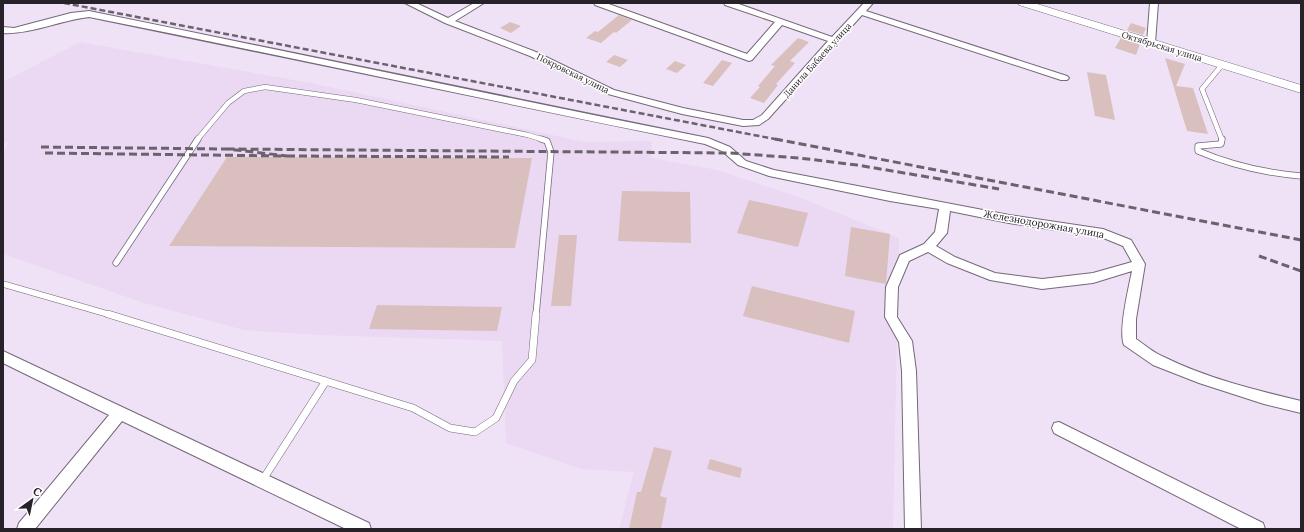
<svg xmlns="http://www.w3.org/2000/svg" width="1304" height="532" font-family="Lora,serif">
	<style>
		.built { fill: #ebd8f3 }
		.building { fill: #d9bfbd }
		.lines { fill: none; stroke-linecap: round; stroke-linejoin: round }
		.service-far2-casing { stroke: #746879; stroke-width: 5.5 }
		.service-far1-casing { stroke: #746879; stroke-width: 7 }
		.service-casing { stroke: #746879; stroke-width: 8 }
		.minor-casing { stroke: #746879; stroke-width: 2 }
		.tertiary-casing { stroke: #746879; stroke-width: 1 }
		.service-far2 { stroke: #fff; stroke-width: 4.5 }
		.service-far1 { stroke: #fff; stroke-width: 5.5 }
		.service { stroke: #fff; stroke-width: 7 }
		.minor { fill: #fff; fill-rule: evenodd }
		.tertiary { fill: #fff; fill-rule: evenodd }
		.rail-far1 { stroke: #6a626d; stroke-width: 2.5; stroke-dasharray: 6 3; stroke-linecap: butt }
		.rail { stroke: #6a626d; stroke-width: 3; stroke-dasharray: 8 4; stroke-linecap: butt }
		.labels { text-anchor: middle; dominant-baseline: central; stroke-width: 3; stroke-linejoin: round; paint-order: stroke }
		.far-street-label { font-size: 9px; fill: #272229; stroke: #fff }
		.street-label { font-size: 10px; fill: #272229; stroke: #fff }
	</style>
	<rect width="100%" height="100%" fill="#f0e2f6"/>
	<path class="built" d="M80 42 311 83 585 142 652 141 651 158 717 170 801 198 899 238 893 529H619L634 472 581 469 506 443 502 341 319 335 244 330 144 303 3 254V154L9 141 3 144V82Z"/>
	<path class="building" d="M619 15 632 20 616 33 614 32 601 43 586 38 595 31 598 32Z
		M510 22 521 26 511 33 500 28Z
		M1131 23 1146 28 1143 35 1127 30Z
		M798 38 809 42 790 61 795 63 776 84 778 85 764 103 750 98 760 87 758 86 775 66 771 65Z
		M1121 38 1140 44 1136 55 1115 48Z
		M614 55 628 60 620 67 606 62Z
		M1165 58 1185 64 1176 86 1193 88 1208 134 1187 131Z
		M722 60 732 63 713 86 703 83Z
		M675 61 686 65 677 73 666 69Z
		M1087 72 1106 75 1115 120 1095 116Z
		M227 157 532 158 515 248 169 246Z
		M622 191 690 192 691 243 618 241Z
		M749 200 808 213 798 247 737 233Z
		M851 227 890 234 886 284 845 276Z
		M559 235H577L571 306H551Z
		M752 286 855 311 849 343 743 316Z
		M377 305 502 307 497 331 369 329Z
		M654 447 672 451 660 496 667 498 661 529H629L637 492H641Z
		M710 459 742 468 740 478 707 469Z"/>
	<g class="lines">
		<defs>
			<path id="service-far2" d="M197 140 228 103 244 91 265 87 356 100 528 135 544 140
				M1222 140 1202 89 1222 65"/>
			<path id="service-far1" d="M1222 139 1221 144 1198 146V151C1231 165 1265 173 1301 176
				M116 263 198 139
				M3 284 111 315
				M536 315 551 152 547 141 541 139"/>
			<path id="service" d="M108 314 413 408 450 428 475 432 496 418 514 381 532 360 536 314
				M262 481 326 381"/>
			<path id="minor" d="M405 3H416L448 18 474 3H484L455 21 536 52 614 90 683 108 743 120H753L762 115 828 41 782 25 752 60 749 61 595 5 594 3H606L747 54 775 22 725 5 724 3H736L832 37 864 3H873L866 11 1067 76 1069 78 1067 80H1061L862 15 768 119 759 125 743 126 682 114 608 94 530 56 445 23Z
				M1150 3H1158L1155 43 1151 46 1147 43Z
				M89 11C295 53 501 97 708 138L730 147 746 161 774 170 1009 215 1103 229 1131 240 1145 264 1136 319V339C1145 345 1154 353 1164 357 1206 378 1255 390 1301 401V413L1264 404 1199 383 1153 365 1124 345C1118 332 1129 286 1132 271L1093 283 1042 289 990 280 947 263 928 252 909 261 898 287 897 317 912 341 916 371 921 529H905L902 371 899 342 885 317 886 287 900 255 924 244 935 232 939 209 890 201 769 176 738 165 722 151 705 144C500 103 295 58 89 17 62 20 28 35 3 33V27L14 28 71 13ZM950 211 1009 223 1101 237 1123 246 1132 262 1093 273 1042 279 995 273 955 257 936 246 947 233Z
				M3 351 369 523 371 529H346L122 421 35 529H17L19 523 109 415 3 363Z
				M1059 422 1263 523 1265 529H1241L1054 433 1052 428 1054 423Z"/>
			<path id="tertiary" d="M1018 3H1034L1301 85V93L1019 5Z"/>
		</defs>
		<use href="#service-far2" class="service-far2-casing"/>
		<use href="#service-far1" class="service-far1-casing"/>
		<use href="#service" class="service-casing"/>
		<use href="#minor" class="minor-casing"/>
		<use href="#tertiary" class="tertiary-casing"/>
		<use href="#service-far2" class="service-far2"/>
		<use href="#service-far1" class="service-far1"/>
		<use href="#service" class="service"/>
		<use href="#minor" class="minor"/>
		<use href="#tertiary" class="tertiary"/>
		<path class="rail-far1" d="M64 3 780 140"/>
		<path class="rail" d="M775 139 1301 240
			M41 147 228 149
			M45 153 287 156 228 149 730 153 799 158 857 165 999 189
			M287 156 509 157
			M1259 256 1301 271"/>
	</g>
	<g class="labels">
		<g class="far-street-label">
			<text transform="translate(1162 46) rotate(17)">Октябрьская улица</text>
			<text transform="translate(817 60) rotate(-48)">Данила Бабаева улица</text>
			<text transform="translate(573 73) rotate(26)">Покровская улица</text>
		</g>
		<g class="street-label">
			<text transform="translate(1044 224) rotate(10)">Железнодорожная улица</text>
		</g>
	</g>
	<rect width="1304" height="532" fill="none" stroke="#272229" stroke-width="8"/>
	<g transform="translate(32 500) rotate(33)" stroke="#ffffff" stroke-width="3" paint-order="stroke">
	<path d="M0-3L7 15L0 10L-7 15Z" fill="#272229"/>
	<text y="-6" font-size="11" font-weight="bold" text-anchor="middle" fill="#272229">С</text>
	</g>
</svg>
